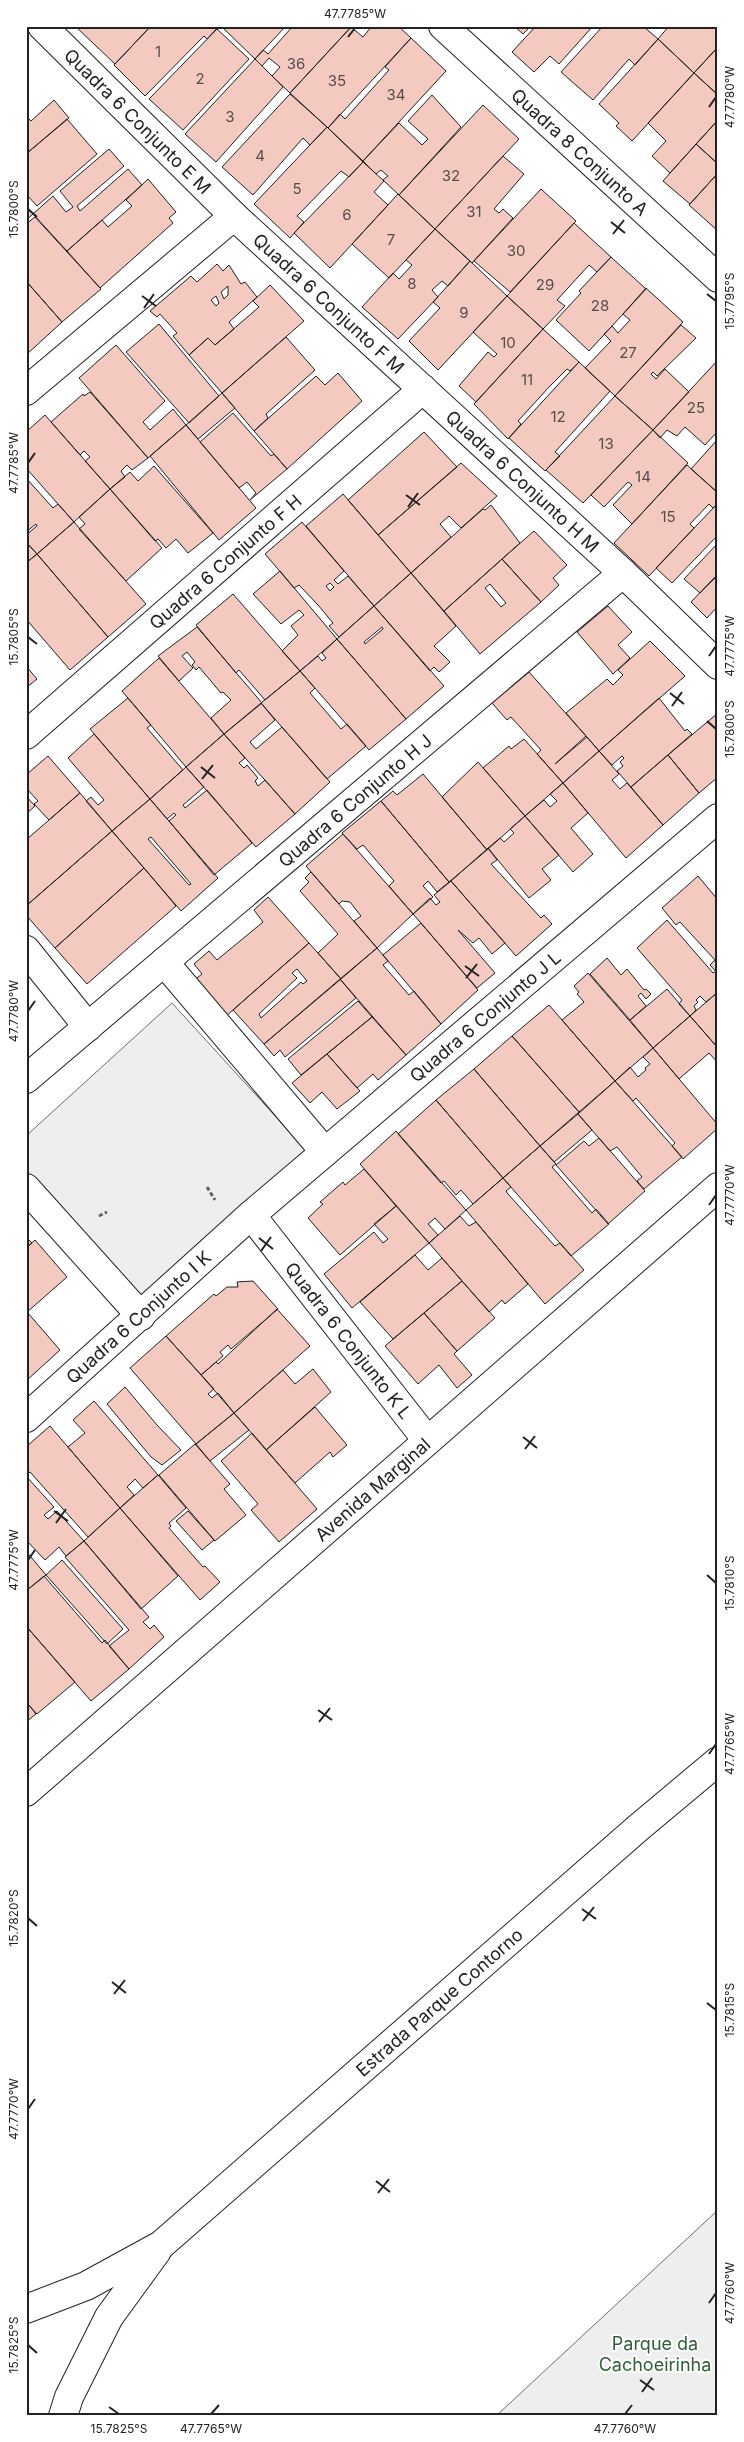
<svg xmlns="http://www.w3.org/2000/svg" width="744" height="2442" font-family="Inter,sans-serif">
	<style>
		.green { fill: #eee; stroke: #6f6f6f }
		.building { fill: #f3c9c0; stroke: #222; fill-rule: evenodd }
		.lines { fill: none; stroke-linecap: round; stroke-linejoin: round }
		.minor-casing { stroke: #222; stroke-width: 30 }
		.primary-casing { stroke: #222; stroke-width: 30 }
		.path { stroke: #646464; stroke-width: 3; stroke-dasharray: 4 2.5; stroke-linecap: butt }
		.minor { stroke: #fff; stroke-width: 28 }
		.primary { stroke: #fff; stroke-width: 28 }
		.ticks { fill: none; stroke: #222; stroke-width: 2 }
		.labels { text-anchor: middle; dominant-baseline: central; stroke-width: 4; stroke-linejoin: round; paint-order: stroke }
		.number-label { font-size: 15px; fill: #564c4a }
		.street-label { font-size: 18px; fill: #222; stroke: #fff }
		.park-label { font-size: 18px; fill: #2f5e38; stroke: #fff }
		.neatline { fill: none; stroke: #222; stroke-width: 2 }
		.ticks-label { font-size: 12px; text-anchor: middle; fill: #222 }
	</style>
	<rect width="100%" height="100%" fill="#fff"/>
	<path class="green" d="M172 1003 308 1152 142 1303 26 1176V1136Z
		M718 2210V2416H496Z"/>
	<path class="building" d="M75 26H146L148 29 115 64Z
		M151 26H219L207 39 204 36 145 96 114 65Z
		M221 26H286L255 59Z
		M293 26H352L290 93 272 76 280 67 269 58 262 66 255 59 263 50 268 54Z
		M372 26H398L411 38 328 128 290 93 351 27 363 37Z
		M514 26H531L523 34Z
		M536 26H593L559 64 550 56 534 72 512 52Z
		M603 26H643L658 39 635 65 629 59 593 100 561 72Z
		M669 26H718V47L694 73 658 39Z
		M217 29 249 59 183 130 149 99Z
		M411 38 446 71 363 161 328 128 340 114 345 119 389 70 385 67Z
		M658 39 694 73 632 141 616 126 619 123 599 104Z
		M715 50 718 53V95L694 73Z
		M255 59 283 87 216 162 185 134Z
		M694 73 718 95V120L670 173 652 156 666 141 648 123Z
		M290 94 327 127 310 145 303 138 253 195 222 167Z
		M432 95 461 127 399 195 383 180 388 176 381 170 376 174 363 161 399 123 422 145 428 139 408 121Z
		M54 100 69 118 26 154V116L31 121Z
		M483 105 519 139 435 229 399 195Z
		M67 119 97 154 37 206 26 194V154Z
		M718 120V164L696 144Z
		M327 127 363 162 349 177 341 171 297 216 304 222 290 238 254 204Z
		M696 144 718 164V173L690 204 663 181Z
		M109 149 124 166 77 206 80 211 128 169 142 185 67 251 33 214 53 196 66 212 73 207 60 191Z
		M503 156 524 174 494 209 499 213 503 209 513 218 472 263 435 229Z
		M363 162 384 181 374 192 388 205 330 268 294 233Z
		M718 173V231L689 205Z
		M148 179 176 212 169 218 173 223 100 288 67 251 102 220 108 227 132 206 126 200Z
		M541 189 576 221 510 292 474 261Z
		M398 194 435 229 389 278 352 244Z
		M26 206 33 214 26 220Z
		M35 217 101 289 62 322 26 281V224Z
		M574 223 611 257 597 272 589 265 557 300 565 306 543 329 507 296Z
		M435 229 470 261 448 286 442 281 432 290 438 297 398 339 362 307 393 273 399 279 412 265 406 260Z
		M611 257 646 289 589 351 556 320 581 293 579 291Z
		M470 261 507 296 438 370 409 341 440 308 433 302Z
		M217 264 223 271 229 265 241 284 245 282 257 297 229 322 234 329 215 345 208 338 189 355 173 336 177 333 160 314 157 317 150 311 191 276 197 282ZM228 286V295L224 299 221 292ZM216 296 219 303 216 306 211 300Z
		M26 281 62 322 26 355Z
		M270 285 304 321 222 393 189 355 208 338 215 345 259 307 253 301Z
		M646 288 683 322 615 396 585 368 611 341 604 334 612 326 618 333 630 320 623 314Z
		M507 296 543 329 476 402 459 386 488 352 494 357 497 354 473 332Z
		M159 324 219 396 189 423 126 352Z
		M681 325 696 338 657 376 653 372 651 374 656 379 665 369 689 392 653 430 615 396Z
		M543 329 579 362 570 371 567 369 550 386 518 421 521 424 508 439 474 404Z
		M286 337 315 370 266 414 268 418 254 431 222 393Z
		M116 345 165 401 143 422 150 430 173 409 186 425 148 458 79 378Z
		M718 360V431L705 445 685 427 677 436 667 430 660 438 653 430Z
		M579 362 610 391 555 452 560 456 545 471 509 438Z
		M338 373 362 401 287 469 254 431 316 376 325 385Z
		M90 392 148 458 132 470 127 465 121 471 125 477 110 489 85 461 90 457 84 451 80 455 51 422 83 394 84 396Z
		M222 393 235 408 198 439 186 425Z
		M615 396 653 430 583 503 546 470Z
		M233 413 271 456 274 454 287 469 250 500 256 493 247 482 239 488 200 442Z
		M45 415 110 489 74 522 26 468V432Z
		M186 425 256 508 219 540 150 456Z
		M653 430 688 463 632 524 613 505 632 485 628 482 604 507 591 495Z
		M424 432 457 467 378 535 348 500Z
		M718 439V493L691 469Z
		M461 463 497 496 461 528 449 516 440 524 451 537 411 573 378 535Z
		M687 465 718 493V503L713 508 709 504 690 524 694 528 649 576 614 543Z
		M154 466 213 533 188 553 176 539 166 548 158 539 155 541 110 489 130 472 138 481Z
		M26 478 53 508 58 504 74 522 37 554 26 542V535L37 526 36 524 26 532Z
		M110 489 162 548 126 581 79 529 85 524 79 517Z
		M343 494 411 573 374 606 306 526Z
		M718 503V535L672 583 656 568Z
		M491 505 520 543 444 611 411 573 483 509 485 510Z
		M74 522 146 604 108 637 37 554Z
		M302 522 344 571 334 580 338 584 348 576 374 606 339 637 329 626 333 623 318 605 299 585 294 588 265 554ZM330 583 334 587 330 591 326 586Z
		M534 531 567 565 553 578 559 585 541 602 502 559Z
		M26 542 37 554 26 563Z
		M718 543V575L700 593 684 579Z
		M37 554 108 637 70 670 26 619V563Z
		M502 559 541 602 480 654 444 611ZM490 584 506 603 501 607 485 588Z
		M280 571 337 639 300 671 282 651 298 635 291 626 304 615 299 610 281 624 253 594Z
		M411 573 456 626 434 646 450 662 439 672 434 667 430 671 374 606Z
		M716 576 718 606 707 618 691 602Z
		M233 594 300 671 265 700 239 670 236 673 196 625Z
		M374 606 444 686 406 719 337 639ZM382 627 383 629 365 644 364 642Z
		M608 606 632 632 618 645 630 658 613 674 577 632Z
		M197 627 262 703 224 734 211 718 231 700 223 692 221 693 199 667 196 670 192 665 195 662 187 652 182 656 193 668 179 681 158 656Z
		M337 639 406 719 369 750 300 671 318 656 322 661 326 658 322 653Z
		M650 641 685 676 599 751 566 713 607 679 613 685 623 675 618 670Z
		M159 658 224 734 186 767 122 691Z
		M26 666 37 679 26 688Z
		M300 671 315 688 310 693 341 729 347 724 366 746 327 779 261 703Z
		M529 672 586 736 555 764 587 737 599 751 563 783 537 754 541 750 511 717 507 720 492 703Z
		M128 698 151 725 147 728 183 770 150 799 90 729Z
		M659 698 685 731 687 729 692 734 631 787 617 771 623 766 620 762 624 758 622 756 612 765 599 751Z
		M261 703 275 720 250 742 256 749 282 727 330 782 295 814 224 734Z
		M718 713V777L699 793 668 755Z
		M94 734 150 799 112 831 86 801 91 797 98 805 104 800 68 758Z
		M224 734 245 758 239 763 244 768 247 765 258 778 255 781 258 786 265 780 295 814 256 847 186 767Z
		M524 739 563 783 525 816 483 768 509 746 511 749Z
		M599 751 619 774 612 780 620 789 627 783 663 825 626 858 563 783Z
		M668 755 699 793 663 825 631 787Z
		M48 756 80 793 49 820 34 804 38 801 26 788V775Z
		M478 762 525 816 487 850 442 797Z
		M186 767 204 787 183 805 185 808 207 790 252 843 214 875 169 821 176 815 174 813 167 819 150 799Z
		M423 774 487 850 449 882 381 801 393 791 397 795Z
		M563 783 588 813 571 828 593 854 573 872 525 816 544 800 550 807 557 801 550 794Z
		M80 793 112 831 26 906V840Z
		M26 796 35 806 26 814Z
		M150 799 218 878 181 911 112 831ZM151 837 191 884 189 885 148 839Z
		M381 801 449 882 437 892 428 881 423 886 433 897 413 914 389 886 394 881 363 845 357 849 342 833Z
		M525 816 559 855 542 869 551 880 529 898 488 848 500 838 504 842 514 833 510 829Z
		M112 831 144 868 55 948 26 915V906Z
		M343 834 413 914 377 948 354 921 361 916 350 902 342 901 339 904 306 866Z
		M488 848 497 860 491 864 541 918 544 915 552 924 516 956 451 881Z
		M144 868 176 906 87 984 55 948Z
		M311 872 377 948 341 979 318 953 338 934 300 891 309 882 305 878Z
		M698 876 718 900V974L710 965 715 960 680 922 676 925 662 908Z
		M451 881 505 943 492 954 479 938 473 943 458 930 495 973 477 988 413 914 430 898 436 905 440 902 434 895Z
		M268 897 309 943 225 1017 192 982 202 974 194 964 209 951 217 960 263 922 254 910Z
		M667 920 713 973 716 971 718 974V992L706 1002 700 996 696 1000 698 1002 694 1006 696 1010 690 1016 679 1004 682 1000 637 948Z
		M421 923 478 990 441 1024 383 955Z
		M309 943 341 979 264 1044 233 1010ZM297 969 307 981 303 984 301 982 261 1018 259 1014 297 978 292 973Z
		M377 948 388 961 383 965 409 995 414 991 441 1024 406 1055 340 979Z
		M607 958 621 975 627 969 644 990 646 989 651 994 646 999 641 993 638 996 646 1006 630 1020 590 974Z
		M588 973 653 1048 615 1081 562 1020 584 1002 577 994 579 992 574 986Z
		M340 979 356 998 285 1057 280 1050 274 1056 264 1044Z
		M667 989 690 1016 653 1048 630 1020Z
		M718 992V1048L690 1016Z
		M358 1001 372 1017 301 1075 288 1059Z
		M549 1005 615 1081 579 1112 512 1036Z
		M690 1016 718 1048V1063L709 1053 679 1079 653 1048Z
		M372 1017 406 1055 378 1080 373 1074 357 1088 327 1054Z
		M512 1036 579 1112 540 1146 474 1069Z
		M653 1048 718 1125V1128L683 1159 672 1146 675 1143 636 1098 633 1101 615 1081 630 1067 638 1077 646 1070 645 1068 650 1064 643 1057Z
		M327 1054 360 1091 337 1109 322 1092 310 1103 292 1083Z
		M474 1069 540 1146 503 1178 436 1100Z
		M615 1081 682 1157 644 1189 637 1181 642 1177 617 1147 610 1151 578 1114Z
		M436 1100 503 1178 473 1204 461 1190 456 1195 444 1181 441 1183 398 1134Z
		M578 1114 592 1130 554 1162 540 1146Z
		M396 1131 466 1210 445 1229 435 1218 428 1224 438 1235 429 1243 360 1164Z
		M599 1138 645 1191 608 1224 556 1165 584 1141 589 1146Z
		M540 1146 556 1164 552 1167 592 1213 596 1209 609 1224 571 1256 503 1178Z
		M364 1169 396 1206 340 1255 308 1218 323 1204 320 1202 343 1182 345 1185Z
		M503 1178 511 1187 506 1191 508 1194 555 1246 560 1243 584 1270 545 1304 466 1210Z
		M396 1206 429 1243 352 1308 324 1274 374 1232 383 1243 388 1239 374 1224Z
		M460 1216 469 1226 476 1222 528 1284 505 1304 502 1300 489 1312 429 1243Z
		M26 1237 32 1243 26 1248Z
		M35 1240 67 1277 26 1313V1248Z
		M415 1255 428 1270 442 1258 462 1281 393 1339 360 1302Z
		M253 1281 278 1309 231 1349 228 1345 220 1352 223 1356 201 1375 166 1336 214 1294 216 1296 227 1287H238L237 1282Z
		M462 1281 495 1318 457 1351 424 1313Z
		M277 1309 310 1346 234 1413 201 1375 216 1362 218 1364Z
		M27 1312 60 1350 26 1381V1313Z
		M424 1313 457 1351 454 1354 472 1375 457 1388 439 1365 418 1384 385 1346Z
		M166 1336 214 1389 208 1394 212 1398 218 1393 234 1413 196 1444 130 1368Z
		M313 1369 331 1392 266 1450 234 1413 283 1370 295 1384Z
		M125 1387 157 1425 181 1450 162 1465 151 1457 107 1404Z
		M94 1401 158 1475 143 1488 135 1479 127 1487 134 1495 120 1508 68 1447 85 1433 73 1420Z
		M315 1407 347 1445 333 1457 330 1452 295 1483 266 1450Z
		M234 1413 249 1430 210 1461 196 1444Z
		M50 1426 120 1508 88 1537 30 1472 26 1475V1447Z
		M252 1433 317 1509 279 1542 251 1510 258 1504 221 1461Z
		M195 1444 230 1484 224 1489 246 1515 215 1541 159 1475Z
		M158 1475 186 1508 169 1523 171 1526 169 1528 203 1567 205 1566 220 1582 200 1600 120 1508Z
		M26 1476 54 1507 44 1515 48 1519 57 1511 84 1541 66 1556 59 1547 45 1560 26 1540Z
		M120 1508 178 1576 141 1609 84 1541Z
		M188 1511 214 1540 202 1550 176 1521Z
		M84 1541 149 1617 143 1622 150 1629 154 1625 164 1637 129 1669 109 1646 129 1630 65 1557Z
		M26 1551 46 1575 26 1591Z
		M62 1560 123 1629 107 1644 46 1575Z
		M44 1576 102 1643 105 1640 129 1669 91 1701 26 1626V1591Z
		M26 1626 75 1682 37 1714 26 1702Z
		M28 1704 36 1714 26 1722V1706Z"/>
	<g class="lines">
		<defs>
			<g id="minor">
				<path id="s1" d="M42 26 234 216 623 573 718 665"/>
				<path id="s2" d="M443 26 718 278"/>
				<path d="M26 391 234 216"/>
				<path id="s3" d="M26 735 423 389"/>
				<path d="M26 950 88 1027"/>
				<path d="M164 962 325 1152"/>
				<path id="s4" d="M26 1079 623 573"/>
				<path d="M26 1188 141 1316"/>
				<path id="s5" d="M251 1215 427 1440"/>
				<path id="s6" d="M26 1418 251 1215 718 818"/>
				<path id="s7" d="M26 1792 718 1187"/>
			</g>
			<g id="primary">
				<path id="s8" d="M26 2309 86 2286 161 2245 638 1828 718 1761"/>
				<path d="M63 2416 69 2397 109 2317 157 2251"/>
			</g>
		</defs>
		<use href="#minor" class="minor-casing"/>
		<use href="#primary" class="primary-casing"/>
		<path class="path" d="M207 1187 215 1200
			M99 1216 107 1212"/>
		<use href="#minor" class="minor"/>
		<use href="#primary" class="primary"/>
	</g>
	<path class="ticks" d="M348 37 355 28M709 107 716 97M28 209 37 217M611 222 625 233M613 234 624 220M707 294 716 301M142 296 156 306M144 308 154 294M28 463 35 453M406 495 420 505M408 507 418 493M28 637 37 644M709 656 716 646M670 693 684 704M672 706 682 692M707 721 716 729M201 767 215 778M202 779 213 765M465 966 479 976M466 978 477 964M28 1011 35 1001M709 1205 716 1195M259 1238 273 1249M261 1251 271 1237M523 1437 537 1448M525 1449 535 1436M54 1511 68 1521M56 1523 66 1509M28 1560 35 1550M707 1575 716 1583M318 1710 332 1720M319 1722 330 1708M709 1754 716 1744M582 1909 596 1919M28 1918 37 1926M583 1921 594 1907M112 1982 126 1993M114 1994 125 1980M707 2003 716 2010M28 2109 35 2099M376 2181 390 2192M378 2193 389 2179M709 2303 716 2293M28 2345 37 2353M640 2380 654 2390M642 2392 652 2378M109 2407 119 2414M211 2414 219 2405M625 2414 632 2405"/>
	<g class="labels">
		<g class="number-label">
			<text x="158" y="51">1</text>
			<text x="296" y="63">36</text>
			<text x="200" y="78">2</text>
			<text x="337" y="80">35</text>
			<text x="396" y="94">34</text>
			<text x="230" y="116">3</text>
			<text x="260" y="155">4</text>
			<text x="451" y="175">32</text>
			<text x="297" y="188">5</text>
			<text x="474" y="211">31</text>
			<text x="347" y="214">6</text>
			<text x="391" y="239">7</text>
			<text x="516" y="250">30</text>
			<text x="412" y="283">8</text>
			<text x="545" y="284">29</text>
			<text x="600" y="305">28</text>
			<text x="464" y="312">9</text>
			<text x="508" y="342">10</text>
			<text x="628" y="352">27</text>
			<text x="527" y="379">11</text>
			<text x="696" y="407">25</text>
			<text x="558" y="416">12</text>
			<text x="606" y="443">13</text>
			<text x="643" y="476">14</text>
			<text x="668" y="516">15</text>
		</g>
		<g class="street-label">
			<text stroke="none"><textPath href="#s1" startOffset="135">Quadra 6 Conjunto E M</textPath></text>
			<text stroke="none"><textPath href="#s2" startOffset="186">Quadra 8 Conjunto A</textPath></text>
			<text stroke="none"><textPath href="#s1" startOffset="399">Quadra 6 Conjunto F M</textPath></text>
			<text stroke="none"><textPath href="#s1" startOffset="662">Quadra 6 Conjunto H M</textPath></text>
			<text stroke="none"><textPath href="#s3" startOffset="264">Quadra 6 Conjunto F H</textPath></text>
			<text stroke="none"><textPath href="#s4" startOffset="431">Quadra 6 Conjunto H J</textPath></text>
			<text stroke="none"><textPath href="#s6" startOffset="610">Quadra 6 Conjunto J L</textPath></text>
			<text stroke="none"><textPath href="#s6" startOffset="151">Quadra 6 Conjunto I K</textPath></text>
			<text stroke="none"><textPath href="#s5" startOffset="159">Quadra 6 Conjunto K L</textPath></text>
			<text stroke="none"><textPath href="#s7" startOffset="460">Avenida Marginal</textPath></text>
			<text stroke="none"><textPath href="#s8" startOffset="519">Estrada Parque Contorno</textPath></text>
		</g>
		<g class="park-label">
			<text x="655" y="2343">Parque da<tspan x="655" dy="21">Cachoeirinha</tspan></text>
		</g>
	</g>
	<rect width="744" height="2442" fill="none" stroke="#ffffff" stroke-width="55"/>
	<rect x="28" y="28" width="688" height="2386" class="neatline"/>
	<g class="ticks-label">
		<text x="355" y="18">47.7785°W</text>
		<text transform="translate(730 97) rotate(-90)" y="4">47.7780°W</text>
		<text transform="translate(14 209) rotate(-90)" y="4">15.7800°S</text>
		<text transform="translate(730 301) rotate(-90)" y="4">15.7795°S</text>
		<text transform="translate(14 463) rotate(-90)" y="4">47.7785°W</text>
		<text transform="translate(14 637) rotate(-90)" y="4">15.7805°S</text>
		<text transform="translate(730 646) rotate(-90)" y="4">47.7775°W</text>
		<text transform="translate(730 729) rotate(-90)" y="4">15.7800°S</text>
		<text transform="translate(14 1011) rotate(-90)" y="4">47.7780°W</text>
		<text transform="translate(730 1195) rotate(-90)" y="4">47.7770°W</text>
		<text transform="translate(14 1560) rotate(-90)" y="4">47.7775°W</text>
		<text transform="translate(730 1583) rotate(-90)" y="4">15.7810°S</text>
		<text transform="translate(730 1744) rotate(-90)" y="4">47.7765°W</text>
		<text transform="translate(14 1918) rotate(-90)" y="4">15.7820°S</text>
		<text transform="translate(730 2010) rotate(-90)" y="4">15.7815°S</text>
		<text transform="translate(14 2109) rotate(-90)" y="4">47.7770°W</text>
		<text transform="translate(730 2293) rotate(-90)" y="4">47.7760°W</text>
		<text transform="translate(14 2345) rotate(-90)" y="4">15.7825°S</text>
		<text x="119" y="2433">15.7825°S</text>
		<text x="211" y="2433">47.7765°W</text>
		<text x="625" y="2433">47.7760°W</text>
	</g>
</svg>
